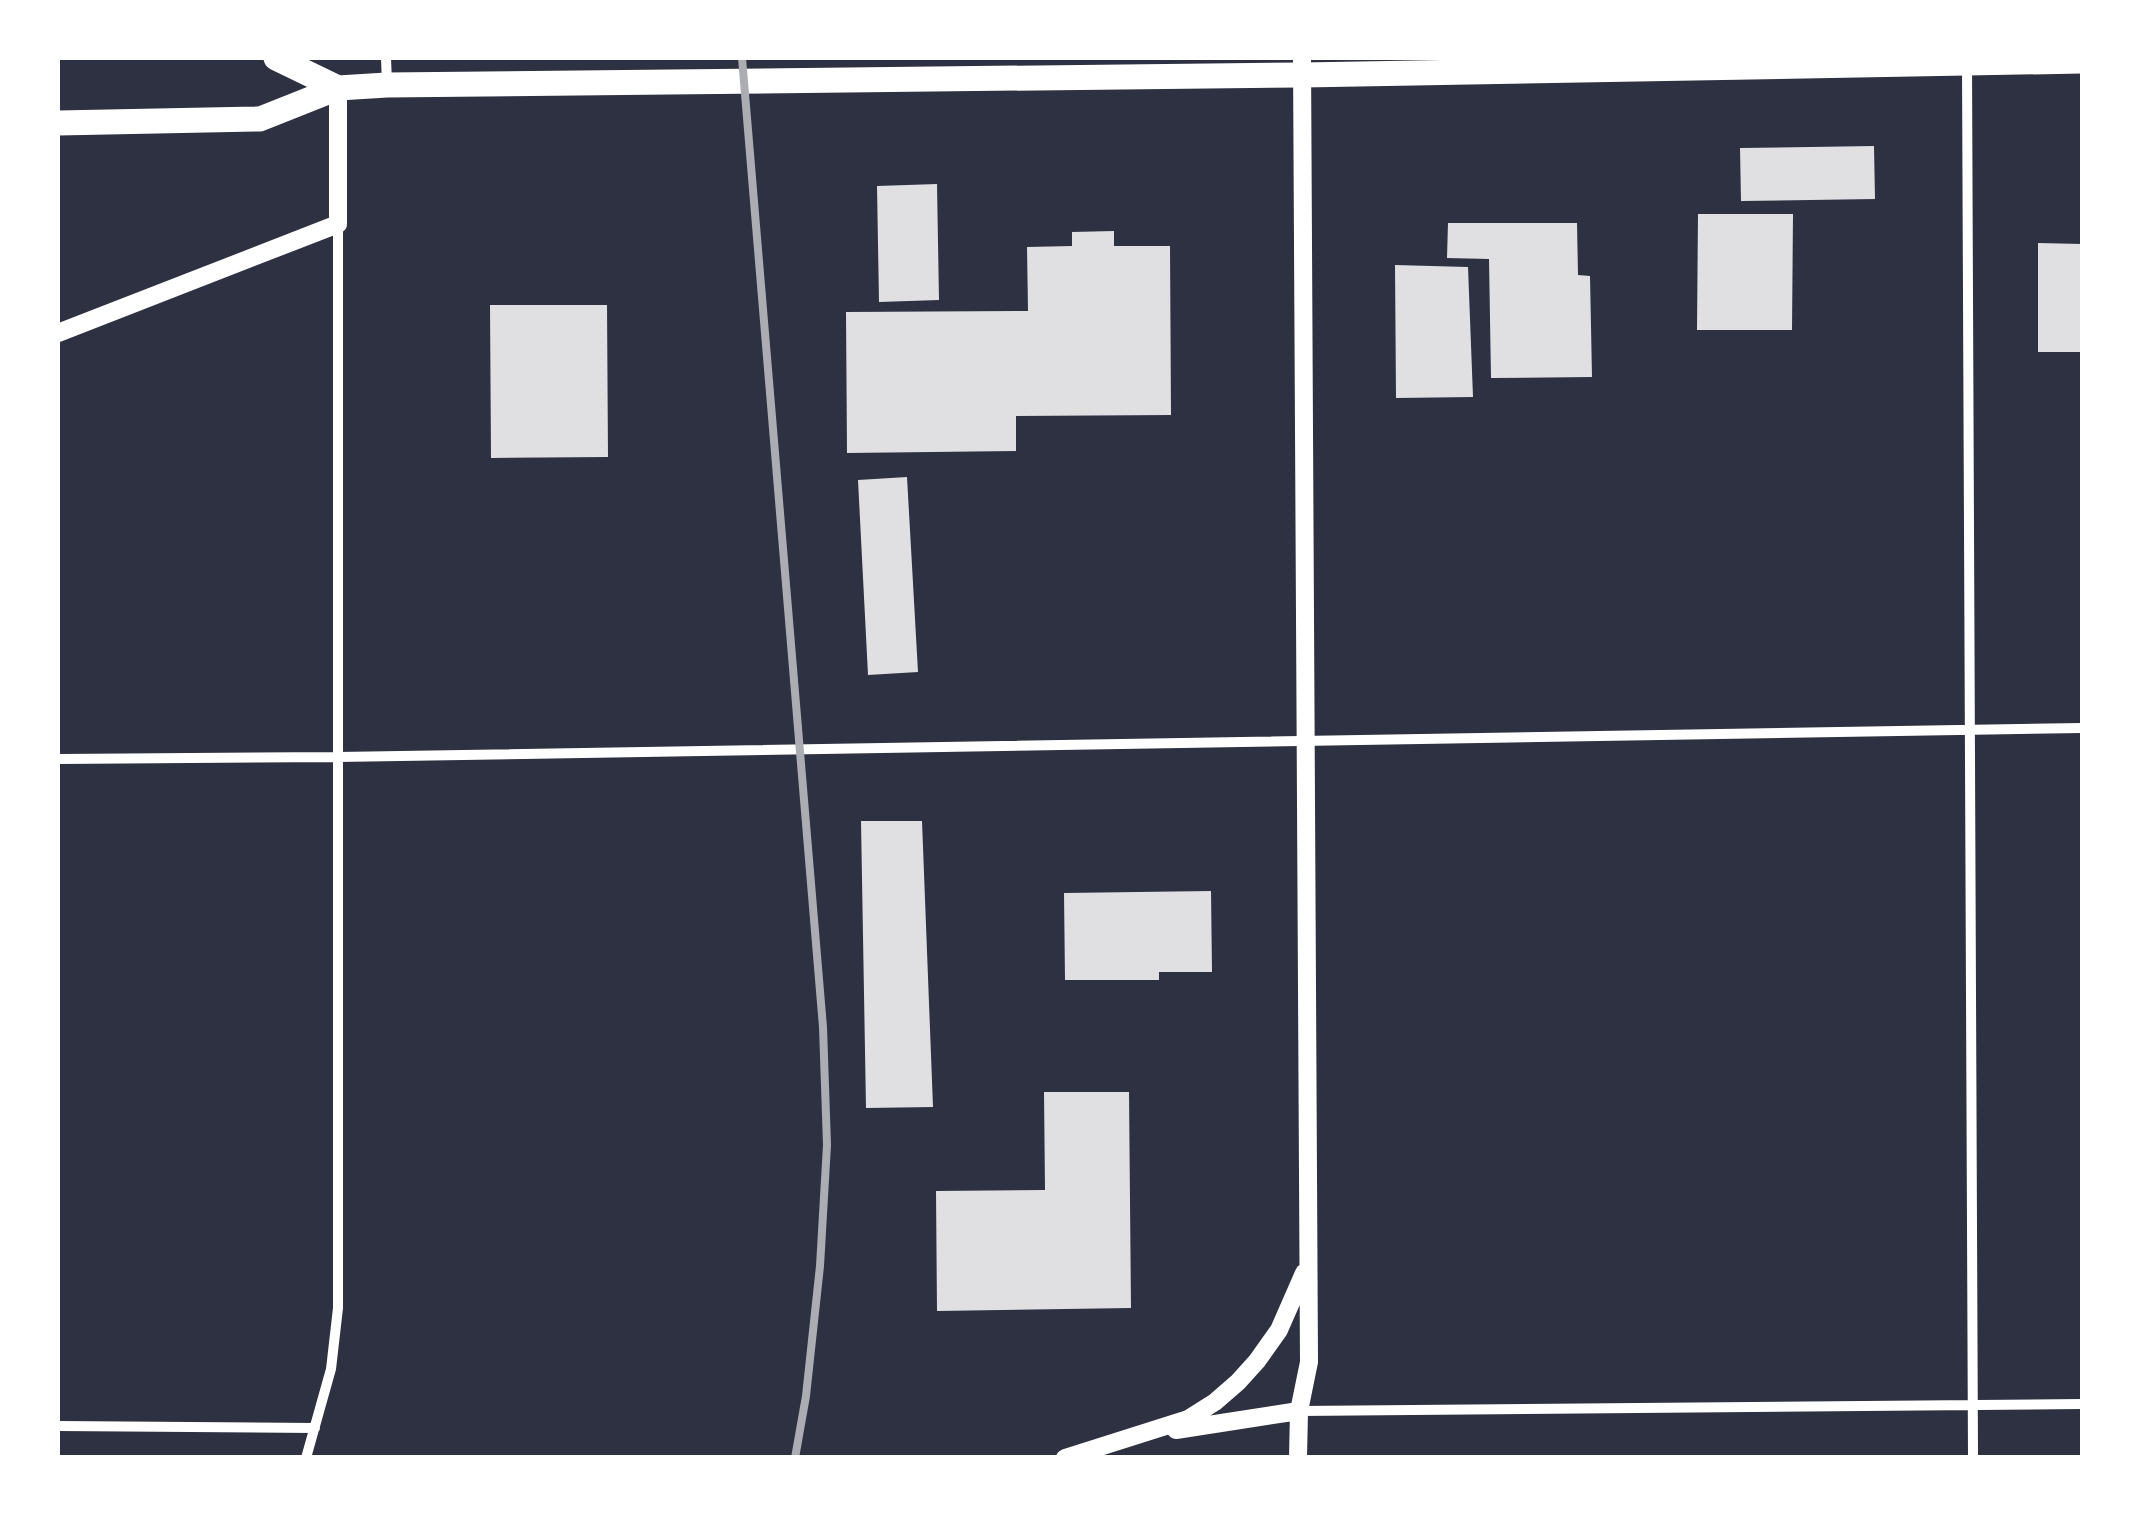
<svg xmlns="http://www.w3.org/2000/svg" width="2140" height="1515" font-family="'Titillium Web',sans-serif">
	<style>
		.building { fill: #e0e0e3 }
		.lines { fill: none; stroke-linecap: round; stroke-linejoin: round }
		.minor { stroke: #fff; stroke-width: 10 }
		.tertiary { stroke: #fff; stroke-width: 18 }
		.primary { stroke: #fff; stroke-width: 25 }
		.rail { stroke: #abadb3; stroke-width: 8 }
	</style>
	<rect width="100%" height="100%" fill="#2d3142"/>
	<path class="building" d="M1874 146 1875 199 1741 201 1740 148Z
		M937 184 939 300 879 302 877 186Z
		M1698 214H1793L1792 330H1697Z
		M1448 223H1577L1578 275 1590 276 1592 377 1491 378 1489 259 1447 258Z
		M1114 231V246H1170L1171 415 1016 416V451L847 453 846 312 1028 311 1027 247 1072 246V232Z
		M2038 243 2082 244V352H2038Z
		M1395 265 1468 267 1473 397 1396 398Z
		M490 305H607L608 457 491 458Z
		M907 477 918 672 868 675 858 480Z
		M861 821H922L933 1107 866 1108Z
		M1211 891 1212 972H1159V980H1065L1064 893Z
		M1044 1092H1129L1131 1308 937 1311 936 1191 1045 1190Z"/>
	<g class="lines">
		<path class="minor" d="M386 58 387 84
			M1967 64 1973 1458
			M58 759 338 757 2082 728
			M1299 1411 2082 1404
			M58 1426 315 1428
			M306 1458 331 1369 338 1308V224"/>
		<path class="tertiary" d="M58 333 338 224V88
			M1176 1430 1299 1411
			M1065 1458 1188 1419 1215 1402 1238 1382 1257 1361 1279 1330 1304 1273
			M1298 1458 1299 1411 1309 1362 1302 58"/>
		<path class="primary" d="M276 58 338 88
			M58 123 260 119 338 88 387 85 1303 75 2082 61"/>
		<path class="rail" d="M742 58 823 1027 827 1145 820 1266 806 1396 795 1458"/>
	</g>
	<rect width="2140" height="1515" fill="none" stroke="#ffffff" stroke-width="120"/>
</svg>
